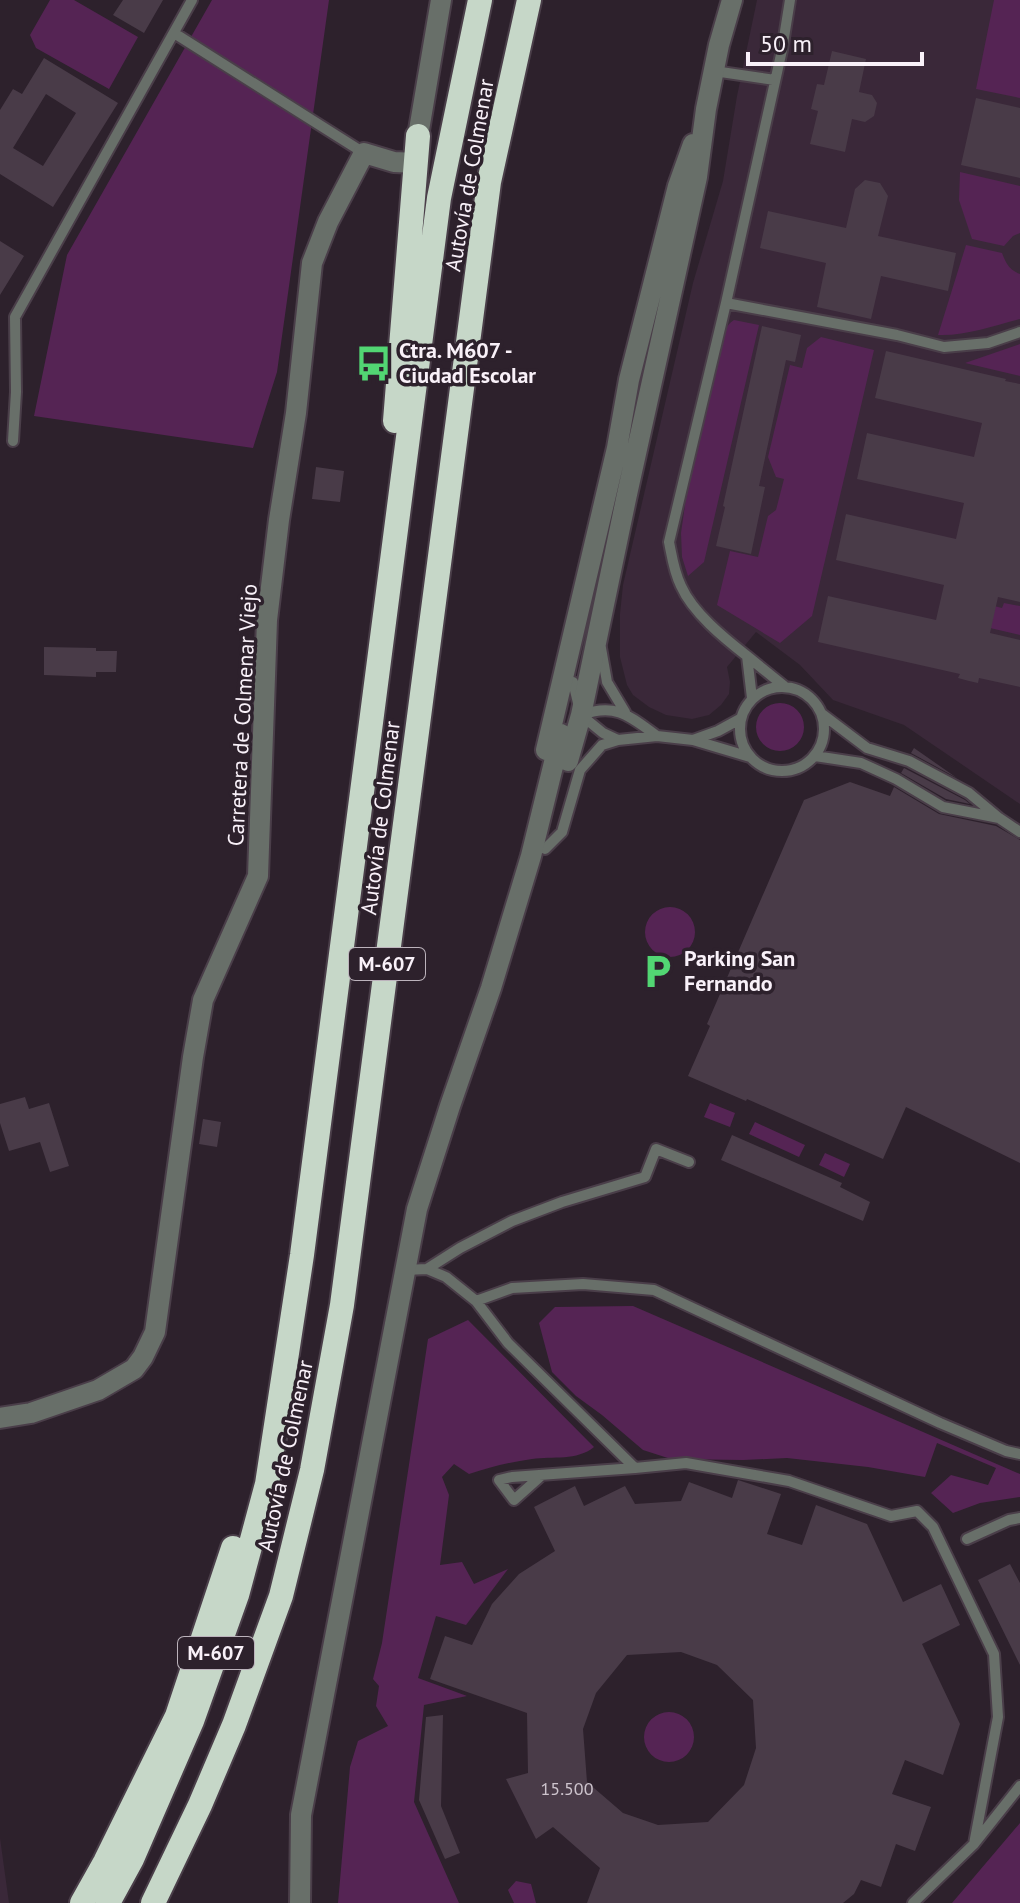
<svg xmlns="http://www.w3.org/2000/svg" width="1020" height="1903" font-family="'PT Sans',sans-serif">
	<style>
		.built { fill: #3a2839 }
		.green { fill: #552454 }
		.building { fill: #493b48; fill-rule: evenodd }
		.lines { fill: none; stroke-linecap: round; stroke-linejoin: round }
		.lane-casing { stroke: #4a3e49; stroke-width: 14 }
		.street-casing { stroke: #4a3e49; stroke-width: 24 }
		.highway-casing { stroke: #4a3e49; stroke-width: 28 }
		.lane { stroke: #686f69; stroke-width: 10 }
		.street { stroke: #686f69; stroke-width: 20 }
		.highway { stroke: #c6d7c8; stroke-width: 24 }
		.labels { text-anchor: middle; dominant-baseline: central; stroke-width: 7; stroke-linejoin: round; paint-order: stroke }
		.number-label { font-size: 18px; fill: #cdc4cd }
		.shield { fill: #2d212c; stroke: #bcb3bc; stroke-width: 2 }
		.shield-label { font-size: 20px; font-weight: bold; fill: #f9f1f9 }
		.street-label { font-size: 22px; fill: #f9f1f9; stroke: #2d212c }
		.poi-label { font-size: 22px; font-weight: bold; fill: #f9f1f9; stroke: #2d212c; text-anchor: start }
	</style>
	<rect width="100%" height="100%" fill="#2d212c"/>
	<path class="built" d="M757 0H1020V804L904 725 833 700 800 665 756 632 727 667 730 682 729 694 721 705 709 715 692 719 666 715 649 707 633 695 627 685 620 657V614L623 585 693 283 723 181 737 96Z
		M0 1838 9 1903H0Z"/>
	<path class="green" d="M50 0H74L138 37 109 89 36 48 30 35Z
		M212 0H329L277 372 253 448 34 416 67 255Z
		M994 0H1020V98L976 89Z
		M960 172 1020 186V233L1013 236 1004 246 972 239 959 200Z
		M966 245 1002 253C1006 263 1009 270 1020 274V319C993 326 966 336 938 335Z
		M734 320 759 325 704 562 688 576 682 557 681 533 686 498 721 343C723 334 725 326 734 320Z
		M821 337 874 350 812 616 780 643 717 605 730 551 758 557 768 516 776 510 784 479 776 477 768 457 790 365 802 368 807 348Z
		M1020 344V376L965 363Z
		M974 601 1002 608 1004 603 1020 606V635L960 621Z
		M756 727a24 24 0 1 1 48 0a24 24 0 1 1-48 0Z
		M645 932a25 25 0 1 1 50 0a25 25 0 1 1-50 0Z
		M710 1103 735 1113 730 1127 704 1117Z
		M755 1122 805 1145 799 1157 749 1134Z
		M825 1153 850 1164 844 1177 819 1165Z
		M633 1306 1020 1474V1497L980 1503 953 1513 931 1493 951 1475 988 1485 996 1468 937 1443 925 1477 868 1467 787 1458 743 1460 671 1459 643 1450 602 1415 576 1396 552 1372 539 1323 555 1307Z
		M468 1320 594 1447C577 1461 553 1456 532 1459 510 1462 490 1467 469 1474L454 1464 442 1477 449 1495 440 1565 462 1562 474 1584 508 1569 466 1625 436 1616 418 1678 467 1696 424 1705 414 1802 459 1903H338L350 1767 358 1741 388 1726 376 1706 379 1686 373 1679 382 1643 428 1339Z
		M644 1737a25 25 0 1 1 50 0a25 25 0 1 1-50 0Z
		M1020 1823V1903H952Z
		M516 1881 531 1884 536 1903H514L508 1890Z"/>
	<path class="building" d="M123 0H163L144 33 113 15Z
		M832 51 866 59 859 92 872 95 877 103 874 116 865 122 852 119 845 152 810 144 818 111 811 109 817 84 824 85Z
		M44 58 118 103 53 207 0 174V110L13 89 22 94ZM46 94 76 113 43 166 13 148Z
		M976 98 1020 108V178L961 165Z
		M865 180 880 183 888 196 878 236 956 253 948 291 881 276 871 319 817 307 826 263 760 248 768 211 846 228 855 189Z
		M0 241 24 256 0 295Z
		M762 326 801 335 795 362 786 360 759 486 765 487 751 554 716 546 725 507 723 506Z
		M886 351 1006 379 1005 381 1020 384V602L998 597 990 633 1020 640V687L979 678 978 683 969 681 958 678 960 674 818 642 828 596 936 620 944 585 836 560 846 514 956 539 964 503 857 479 867 433 974 457 982 423 875 398Z
		M316 467 344 471 340 502 312 499Z
		M44 647 96 648V651H117L116 672H96V677L44 675Z
		M914 748 957 778 911 753Z
		M904 768 965 800 970 804 946 799 901 773Z
		M850 782 890 796 894 787 939 814 996 826 1020 840V1163L906 1107 883 1159 747 1099 746 1101 688 1076 710 1026 707 1024 804 800Z
		M25 1097 29 1109 49 1103 69 1166 50 1172 40 1142 9 1151 0 1123V1104Z
		M203 1119 221 1122 217 1147 199 1144Z
		M732 1135 842 1183 840 1187 870 1202 863 1221 721 1160Z
		M738 1480 781 1494 767 1534 802 1545 816 1505 867 1524 903 1602 941 1584 960 1625 922 1644 960 1724 943 1775 905 1760 892 1794 931 1807 915 1851 896 1844 881 1887 861 1880 854 1894 843 1903H587L600 1868 553 1827 536 1839 506 1779 528 1773 527 1713 430 1679 445 1636 472 1645 492 1604 519 1574 555 1551 534 1507 575 1486 584 1506 625 1486 635 1504 681 1501 689 1482 732 1498ZM681 1652 717 1665 753 1700 756 1748 744 1785 708 1822 658 1825 623 1813 587 1782 583 1729 596 1693 627 1655Z
		M1010 1564 1020 1583V1665L978 1580Z
		M443 1715 441 1806 460 1853 445 1859 419 1800 426 1717Z"/>
	<g class="lines">
		<defs>
			<path id="lane" d="M174 33 364 153
				M714 71 775 80
				M726 303 897 335 944 347 988 343 1020 332
				M13 441 16 392 15 317 192 0
				M601 648 607 682 625 712
				M747 656C724 638 693 613 681 586 674 572 672 557 669 542L726 303 782 50 790 0
				M573 682 581 715 603 733 618 740
				M740 729a42 42 0 1 1 84 0a42 42 0 1 1-84 0Z
				M752 698 747 656 784 686
				M740 719 718 731 693 740 750 757
				M657 736 693 740
				M815 756 861 763 896 779 943 807 999 818 969 793 909 761 867 748 822 714
				M999 818 1020 832
				M545 849 562 832 580 770 602 745 618 740 657 736C631 717 616 702 582 715
				M427 1269 446 1277 476 1301 512 1288 583 1284 654 1290 940 1423 1006 1451 1020 1454
				M405 1270 427 1269 460 1248 512 1221 562 1202 645 1177 656 1149 689 1162
				M476 1301 508 1343 635 1468 686 1463 789 1481 891 1516 917 1511 933 1527 994 1654 998 1717 974 1844
				M542 1475 514 1500 499 1480 512 1477 635 1468
				M967 1539 1009 1520 1020 1518
				M913 1903 974 1844 1020 1786"/>
			<path id="street" d="M418 136 441 0
				M546 750 617 448 629 380 678 186 693 144
				M568 761 581 715 626 499 697 177 706 109 719 45 732 0
				M0 1418 31 1413 98 1390 134 1369 143 1357 155 1332 193 1057 203 1000 258 876 267 620 279 520 296 413 312 263 328 222 364 153 394 162 416 163
				M300 1903 301 1815 417 1209 450 1106 491 988 531 856 561 734"/>
			<path id="highway" d="M395 421 418 136
				M82 1903 105 1862 177 1716 233 1548
				M108 1903 132 1859 192 1721 237 1595 267 1484 302 1255 439 198 480 0
				M153 1903 200 1805 234 1725 281 1596 312 1470 342 1305 489 182 529 0"/>
		</defs>
		<use href="#lane" class="lane-casing"/>
		<use href="#street" class="street-casing"/>
		<use href="#highway" class="highway-casing"/>
		<use href="#lane" class="lane"/>
		<use href="#street" class="street"/>
		<use href="#highway" class="highway"/>
	</g>
	<defs>
		<symbol id="bus-bare" viewBox="-9 -9 18 18"><path d="M-5-6H5V4H4V6H2V4H-2V6H-4V4H-5ZM-3.5-4V0h7V-4ZM-3.5 1.2v1.5H-2V1.2ZM2 1.2v1.5H3.5V1.2Z" fill="#52d673" stroke="#2d212c" stroke-width="2.5" paint-order="stroke"/></symbol>
		<symbol id="parking-bare" viewBox="-9 -9 18 18"><path d="M-3.5-5.5H1a3.5 3.5 0 0 1 0 7H-1V5.5H-3.5ZM-1-3.4V-.6H.8a1.4 1.4 0 0 0 0-2.8Z" fill="#52d673" stroke="#2d212c" stroke-width="2.5" paint-order="stroke"/></symbol>
	</defs>
	<g fill-rule="evenodd">
		<use href="#bus-bare" x="348" y="338" width="51" height="51"/>
		<use href="#parking-bare" x="632" y="946" width="51" height="51"/>
	</g>
	<g class="labels">
		<g class="number-label">
			<text x="567" y="1788">15.500</text>
		</g>
		<g class="shield">
			<rect x="349" y="948" width="76" height="32" rx="6"/>
			<rect x="178" y="1637" width="76" height="32" rx="6"/>
		</g>
		<g class="shield-label">
			<text x="387" y="964">M-607</text>
			<text x="216" y="1653">M-607</text>
		</g>
		<g class="street-label">
			<text transform="translate(469 175) rotate(-80)">Autovía de Colmenar</text>
			<text transform="translate(242 715) rotate(-87)">Carretera de Colmenar Viejo</text>
			<text transform="translate(380 818) rotate(-83)">Autovía de Colmenar</text>
			<text transform="translate(285 1456) rotate(-78)">Autovía de Colmenar</text>
		</g>
		<g class="poi-label">
			<text x="399" y="350">Ctra. M607 -<tspan x="399" dy="25">Ciudad Escolar</tspan></text>
			<text x="684" y="958">Parking San<tspan x="684" dy="25">Fernando</tspan></text>
		</g>
	</g>
	<path d="M748 52v12h174v-12" fill="none" stroke="#f9f1f9" stroke-width="4"/>
	<text x="760" y="52" font-size="24" fill="#f9f1f9" stroke="#2d212c" stroke-width="6" paint-order="stroke">50 m</text>
</svg>
